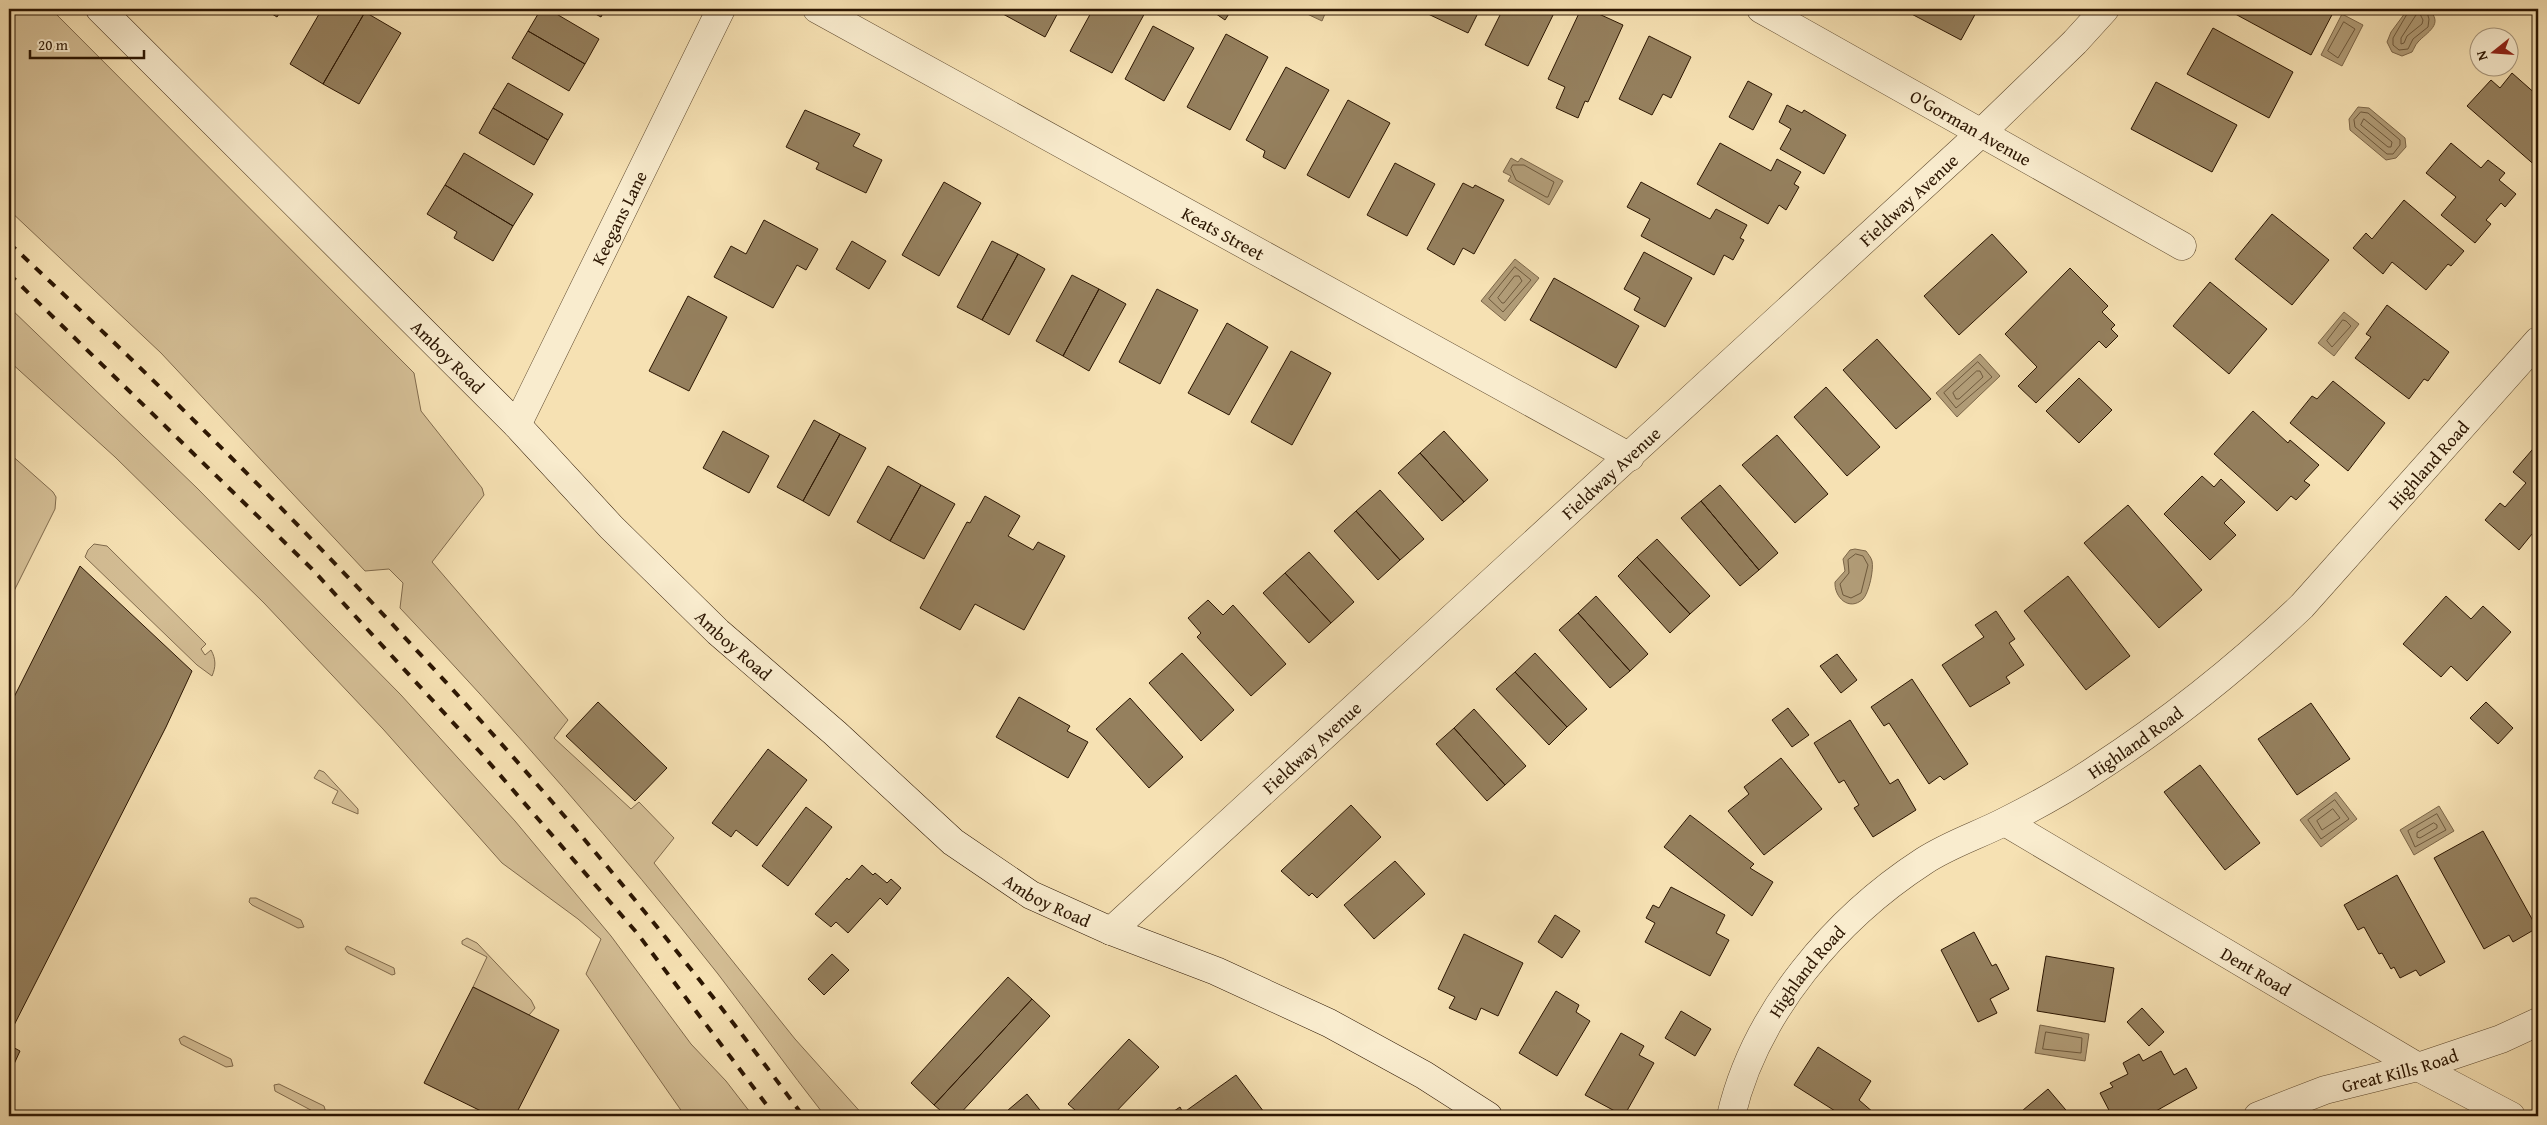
<svg xmlns="http://www.w3.org/2000/svg" width="2547" height="1125" font-family="'Gentium Book Plus',serif">
	<style>
		.green { fill: #d4be95; stroke: #806a4c }
		.water { fill: #b19c77; stroke: #7c6648 }
		.lines { fill: none; stroke-linecap: round; stroke-linejoin: round }
		.shore { stroke: #6e593c; stroke-width: 1 }
		.building { fill: #95805e; stroke: #2c1602 }
		.street-casing { stroke: #5e492e; stroke-width: 29 }
		.secondary-casing { stroke: #2c1602; stroke-width: 29 }
		.street { stroke: #f9ecce; stroke-width: 28 }
		.secondary { stroke: #f9ecce; stroke-width: 28 }
		.rail { stroke: #2c1602; stroke-width: 4; stroke-dasharray: 9 9; stroke-linecap: butt }
		.labels { text-anchor: middle; dominant-baseline: central; stroke-width: 4; stroke-linejoin: round; paint-order: stroke }
		.street-label { font-size: 18px; fill: #2c1602; stroke: #f9ecce }
	</style>
	<rect width="100%" height="100%" fill="#f6e1b3"/>
	<filter id="stains"><feTurbulence type="fractalNoise" baseFrequency=".004" numOctaves="4"/><feColorMatrix values="0 0 0 0 .2 0 0 0 0 .09 0 0 0 0 .02 0 0 0 .5 -.17"/></filter>
	<radialGradient id="worn" r=".72"><stop offset=".6" stop-color="#630" stop-opacity="0"/><stop offset="1" stop-color="#630" stop-opacity=".3"/></radialGradient>
	<path class="green" d="M9 9H51L414 373 421 411 482 488 484 495 432 562 568 720 554 738 631 809 639 802 674 838 654 863 795 1039 864 1116H825C788 1069 754 1021 718 974 618 847 511 725 400 608L403 583 389 569 365 571 161 353 9 210Z
		M9 307 197 488 401 695 515 821 611 936 691 1044 726 1081 753 1116H685L586 974 601 939 578 919 502 863 383 729 264 603 115 457 9 361Z
		M9 453 53 492 56 497 55 509 9 601Z
		M94 544 107 546 206 644 201 649 205 655 211 650C216 659 216 667 212 676L197 665 85 557 88 550Z
		M319 770 324 772 358 809V814L332 803 338 791 314 778Z
		M250 898H256L301 920 304 927 298 928 252 905 249 902Z
		M467 938 477 943 531 1000 535 1008 529 1015 473 987 487 957 462 944V941Z
		M347 946 394 968 395 974 392 975 348 953 345 949Z
		M184 1036 231 1059 233 1066 226 1067 181 1044 179 1039Z
		M279 1084 324 1106 326 1113 320 1115 275 1091 274 1085Z"/>
	<path class="water" d="M1305 9H1327L1322 21 1303 12Z
		M2408 9H2428C2445 24 2427 32 2418 42 2415 45 2414 49 2412 52L2402 56 2392 52 2387 42 2391 32Z
		M2342 14 2363 25 2342 66 2321 55Z
		M2358 107 2369 108 2405 138 2406 147 2396 158 2386 160 2350 130 2349 119Z
		M1511 158 1518 162 1521 158 1563 181 1549 205 1508 181 1511 176 1503 172Z
		M1515 259 1539 278 1505 321 1481 301Z
		M2344 312 2359 324 2334 356 2318 343Z
		M1980 354 2000 376 1957 417 1936 393Z
		M1855 549 1866 551C1868 554 1871 557 1872 561 1874 569 1869 593 1863 599 1849 612 1834 597 1835 582L1845 571 1843 559 1850 550Z
		M2336 792 2357 819 2321 847 2300 820Z
		M2439 806 2454 831 2414 855 2400 830Z
		M2040 1025 2089 1034 2085 1061 2035 1053Z"/>
	<g class="lines">
		<path class="shore" d="M2410 9 2393 38V45L2399 50 2408 49 2413 39 2428 27 2429 19 2426 9
			M2420 14 2423 20 2422 24 2407 36 2404 43 2401 44V38L2416 15Z
			M2344 22 2355 29 2338 58 2328 51Z
			M2361 112 2368 113 2400 140V145L2393 154H2387L2355 127 2354 120Z
			M2364 119 2392 142 2391 147H2388L2361 125Z
			M1513 165H1524L1554 182 1548 197H1546L1516 180 1511 169Z
			M1515 267 1531 280 1503 312 1489 299Z
			M1515 276H1519L1522 281 1504 303H1502L1498 298Z
			M2343 320 2346 321 2351 326 2332 347 2327 341Z
			M1978 362 1992 377 1956 408 1944 393Z
			M1977 371H1980L1983 377 1959 399H1956L1953 393Z
			M1856 554 1863 556 1868 565 1861 593 1851 598 1843 595 1840 584 1849 573 1848 560Z
			M2335 800 2349 819 2321 839 2308 820Z
			M2333 809 2340 818 2322 830 2317 821Z
			M2437 814 2446 830 2415 847 2408 831Z
			M2434 823 2437 825V828L2420 838 2417 837V833Z
			M2046 1032 2082 1038 2081 1053 2043 1049Z"/>
	</g>
	<path class="building" d="M264 9H282L277 17Z
		M322 9H359L365 12 323 84 290 64Z
		M541 9H548L599 39 585 64 528 31Z
		M586 9H605L601 17Z
		M1006 9H1060L1045 37 1003 14Z
		M1093 9H1147L1112 73 1070 51Z
		M1209 9H1232L1225 20Z
		M1428 9H1480L1468 33 1426 13Z
		M1503 9H1556L1528 66 1485 45Z
		M1581 9H1588L1623 25 1588 102 1585 101 1578 118 1556 108 1565 87 1548 79Z
		M1902 9H1978L1961 40Z
		M2226 9H2335L2311 55Z
		M365 12 401 33 359 104 323 84Z
		M1153 26 1194 48 1164 101 1125 79Z
		M2213 28 2293 72 2269 118 2187 74Z
		M528 31 585 64 569 91 512 58Z
		M1226 34 1268 57 1230 130 1187 107Z
		M1649 36 1691 57 1671 98 1663 94 1652 115 1619 99Z
		M1286 67 1329 90 1285 169 1263 157 1265 151 1246 140Z
		M2512 73 2538 96V168L2467 106 2491 80 2500 88Z
		M1748 81 1772 94 1753 130 1729 117Z
		M2156 82 2237 125 2212 172 2131 129Z
		M508 83 563 114 548 140 493 108Z
		M1348 100 1390 123 1349 198 1307 175Z
		M1787 105 1802 113 1804 110 1846 135 1824 174 1780 149 1791 129 1779 122Z
		M493 108 548 140 534 165 479 133Z
		M805 110 860 134 853 146 882 160 866 193 816 169 819 163 786 147Z
		M1720 143 1771 171 1777 159 1801 172 1794 184 1799 187 1786 210 1779 205 1768 224 1697 184Z
		M2451 143 2481 168 2488 160 2505 173 2499 180 2516 194 2505 207 2501 203 2486 220 2491 224 2475 243 2441 215 2456 197 2426 173Z
		M464 153 533 194 513 226 445 185Z
		M1395 163 1435 184 1407 236 1367 215Z
		M944 182 981 203 939 276 902 255Z
		M1641 182 1710 219 1716 209 1747 225 1740 238 1744 240 1733 260 1724 255 1714 275 1641 236 1650 219 1627 207Z
		M1463 183 1473 188 1475 185 1504 200 1474 254 1463 248 1454 265 1427 249Z
		M445 185 513 226 493 261 454 238 457 232 427 214Z
		M2404 200 2464 251 2451 266 2448 264 2426 290 2392 262 2383 274 2353 248 2366 233 2372 239Z
		M2272 214 2329 260 2292 305 2235 259Z
		M764 220 818 249 806 270 797 265 773 308 714 277 731 246 746 254Z
		M1992 234 2027 272 1959 335 1924 296Z
		M852 241 886 261 869 289 836 269Z
		M992 241 1018 254 982 320 957 307Z
		M1644 252 1692 278 1665 327 1634 310 1640 298 1624 289Z
		M1018 254 1045 269 1009 335 982 320Z
		M2070 268 2108 306 2102 312 2115 325 2111 329 2118 336 2106 348 2099 341 2036 403 2018 386 2037 367 2005 334Z
		M1072 275 1099 289 1063 356 1036 341Z
		M1554 278 1639 326 1616 368 1530 320Z
		M2210 282 2267 329 2229 374 2173 326Z
		M1099 289 1126 304 1089 371 1063 356Z
		M1157 289 1198 310 1160 384 1119 362Z
		M688 296 727 317 689 391 649 371Z
		M2387 305 2449 352 2428 381 2424 379 2409 399 2355 358 2371 337 2366 334Z
		M1227 323 1268 347 1229 415 1188 393Z
		M1877 339 1931 399 1896 429 1843 370Z
		M1291 351 1331 373 1292 445 1251 422Z
		M2079 378 2112 410 2079 443 2046 411Z
		M2333 381 2385 423 2348 471 2290 423 2312 396 2317 399Z
		M1826 387 1880 447 1847 476 1794 417Z
		M2253 411 2288 443 2290 440 2319 465 2304 481 2310 485 2296 500 2291 496 2277 511 2214 454Z
		M814 420 840 434 803 501 777 487Z
		M723 431 769 456 749 493 703 468Z
		M1444 431 1488 480 1464 502 1420 453Z
		M840 434 866 448 829 516 803 501Z
		M1777 435 1828 494 1795 523 1742 465Z
		M2538 443V539L2532 534 2519 550 2485 520 2500 503 2505 507 2526 483 2513 472Z
		M1420 453 1464 502 1442 521 1398 473Z
		M888 466 921 485 890 541 857 522Z
		M2202 476 2214 487 2221 479 2245 502 2224 523 2236 535 2210 560 2164 514Z
		M921 485 955 504 924 559 890 541Z
		M1720 485 1778 553 1759 570 1701 501Z
		M1380 490 1424 539 1400 560 1356 511Z
		M985 496 1020 516 1008 536 1033 550 1038 542 1065 556 1024 630 975 604 960 630 920 608 967 522 970 523Z
		M1701 501 1759 570 1740 586 1681 518Z
		M2128 505 2202 590 2159 628 2084 543Z
		M1356 511 1400 560 1378 580 1334 531Z
		M1657 539 1710 596 1690 614 1637 557Z
		M1309 552 1354 602 1331 623 1285 573Z
		M1637 557 1690 614 1670 633 1618 576Z
		M80 566 192 671 166 727 9 1035V707Z
		M1285 573 1331 623 1309 643 1263 593Z
		M2068 576 2130 656 2086 690 2024 611Z
		M1596 596 1648 654 1630 671 1578 613Z
		M2446 596 2471 619 2483 606 2511 632 2467 681 2451 666 2441 677 2403 644Z
		M1208 600 1223 615 1233 605 1286 664 1251 696 1197 637 1201 633 1188 618Z
		M1996 611 2015 639 2009 643 2024 665 2006 677 2010 683 1970 707 1942 665 1984 637 1975 625Z
		M1578 613 1630 671 1610 688 1559 630Z
		M1182 653 1234 710 1201 741 1149 683Z
		M1535 653 1587 709 1567 727 1515 672Z
		M1837 654 1857 680 1841 693 1820 666Z
		M1515 672 1567 727 1549 745 1496 689Z
		M1912 679 1968 764 1944 780 1940 776 1929 784 1889 723 1884 726 1871 707Z
		M1019 697 1070 726 1067 731 1088 742 1068 778 996 737Z
		M1130 698 1183 757 1149 788 1096 729Z
		M598 702 667 768 635 801 566 736Z
		M2486 702 2513 728 2498 744 2470 718Z
		M2311 703 2350 759 2297 795 2258 739Z
		M1788 708 1809 735 1792 747 1772 720Z
		M1474 709 1526 766 1505 785 1454 728Z
		M1850 720 1890 784 1898 779 1916 810 1873 837 1854 808 1859 805 1844 780 1839 783 1814 743Z
		M1454 728 1505 785 1487 801 1436 744Z
		M768 749 807 780 757 846 736 830 731 837 712 823Z
		M1781 758 1822 809 1764 855 1728 811 1749 794 1744 787Z
		M2200 765 2260 843 2225 870 2164 792Z
		M1351 805 1381 837 1317 898 1312 893 1309 896 1281 871Z
		M806 807 832 827 788 886 762 866Z
		M1690 815 1754 864 1750 868 1773 882 1752 916 1664 847Z
		M2483 831 2537 928 2513 942 2509 935 2484 949 2434 858Z
		M1395 861 1425 894 1374 939 1344 905Z
		M862 865 873 875 875 873 887 883 891 879 901 888 887 905 880 898 848 933 836 922 831 927 815 914 847 878 849 880Z
		M2397 875 2445 962 2420 976 2416 970 2400 978 2394 967 2391 969 2382 953 2379 954 2364 927 2358 930 2344 905Z
		M1671 887 1725 915 1716 933 1729 940 1710 976 1645 942 1655 923 1646 918 1653 905 1659 908Z
		M1555 915 1580 931 1562 958 1538 942Z
		M1974 932 1992 966 1996 964 2009 989 1990 999 1997 1013 1978 1022 1941 950Z
		M1464 934 1523 963 1498 1016 1481 1008 1476 1020 1449 1008 1455 997 1438 989Z
		M832 954 849 970 824 995 808 979Z
		M2046 956 2114 968 2105 1022 2037 1011Z
		M1008 977 1032 999 934 1105 911 1083Z
		M473 987 559 1030 515 1116H481L483 1112 424 1083Z
		M1556 991 1579 1005 1576 1012 1590 1021 1557 1076 1519 1053Z
		M1032 999 1050 1016 958 1116H947L934 1105Z
		M2142 1008 2164 1032 2149 1046 2127 1022Z
		M1681 1011 1711 1029 1695 1056 1665 1038Z
		M1621 1033 1644 1046 1639 1055 1654 1063 1624 1116 1585 1095Z
		M1129 1039 1159 1067 1112 1116H1082L1068 1104Z
		M9 1045 20 1051 9 1075Z
		M1818 1047 1871 1081 1859 1100 1874 1113 1872 1116H1843L1794 1085Z
		M2161 1051 2174 1075 2186 1068 2197 1088 2147 1116H2112L2100 1093 2113 1087 2110 1083 2128 1074 2123 1063 2139 1054 2143 1061Z
		M1236 1075 1267 1116H1167L1180 1107 1183 1113Z
		M2048 1089 2071 1116H2016Z
		M1027 1094 1044 1115 1001 1116Z"/>
	<g class="lines">
		<defs>
			<g id="street">
				<path id="s1" d="M817 9 1630 457"/>
				<path id="s2" d="M1761 9 2182 246"/>
				<path id="s3" d="M517 425 721 9"/>
				<path id="s4" d="M2005 822 2418 1067 2511 1116"/>
				<path id="s5" d="M1111 931 1982 132 2075 42 2105 9"/>
				<path id="s6" d="M1731 1116C1755 1012 1836 918 1924 861 1950 844 1979 835 2006 821 2036 806 2067 789 2095 770 2169 722 2238 667 2302 606L2538 341"/>
				<path id="s7" d="M2258 1116 2325 1090 2418 1067 2501 1039 2538 1022"/>
			</g>
			<g id="secondary">
				<path id="s8" d="M100 9 517 425 611 527 718 632 835 733 953 842 1031 895 1111 931 1216 971 1329 1023 1424 1075 1488 1116"/>
			</g>
		</defs>
		<use href="#street" class="street-casing"/>
		<use href="#secondary" class="secondary-casing"/>
		<use href="#street" class="street"/>
		<use href="#secondary" class="secondary"/>
		<path class="rail" d="M9 243C296 511 570 798 803 1116
			M9 274 312 569 480 752 637 933 775 1116"/>
	</g>
	<g class="labels">
		<g class="street-label">
			<text stroke="none"><textPath href="#s2" startOffset="241">O'Gorman Avenue</textPath></text>
			<text stroke="none"><textPath href="#s5" startOffset="1082">Fieldway Avenue</textPath></text>
			<text stroke="none"><textPath href="#s3" startOffset="231">Keegans Lane</textPath></text>
			<text stroke="none"><textPath href="#s1" startOffset="464">Keats Street</textPath></text>
			<text stroke="none"><textPath href="#s8" startOffset="492">Amboy Road</textPath></text>
			<text stroke="none"><textPath href="#s6" startOffset="975">Highland Road</textPath></text>
			<text stroke="none"><textPath href="#s5" startOffset="678">Fieldway Avenue</textPath></text>
			<text stroke="none"><textPath href="#s8" startOffset="898">Amboy Road</textPath></text>
			<text stroke="none"><textPath href="#s6" startOffset="570">Highland Road</textPath></text>
			<text stroke="none"><textPath href="#s5" startOffset="272">Fieldway Avenue</textPath></text>
			<text stroke="none"><textPath href="#s8" startOffset="1304">Amboy Road</textPath></text>
			<text stroke="none"><textPath href="#s4" startOffset="292">Dent Road</textPath></text>
			<text stroke="none"><textPath href="#s6" startOffset="165">Highland Road</textPath></text>
			<text stroke="none"><textPath href="#s7" startOffset="149">Great Kills Road</textPath></text>
		</g>
	</g>
	<rect width="2547" height="1125" fill="none" stroke="#f6e1b3" stroke-width="30"/>
	<rect x="10" y="10" width="2527" height="1105" fill="none" stroke="#2c1602" stroke-width="2.5"/>
	<rect x="15" y="15" width="2517" height="1095" fill="none" stroke="#2c1602"/>
	<g transform="translate(2494 52) rotate(253)"><circle r="24" fill="#f9ecce" stroke="#a7967c"/>
	<path d="M0-4L9 19L0 12L-9 19Z" fill="#8f2418"/>
	<text y="-8" font-size="14" font-weight="bold" text-anchor="middle" fill="#2c1602">N</text>
	</g>
	<path d="M30 50v8h114v-8" fill="none" stroke="#2c1602" stroke-width="2.5"/>
	<text x="38" y="50" font-size="15" fill="#2c1602" stroke="#f9ecce" stroke-width="4" paint-order="stroke">20 m</text>
	<rect width="100%" height="100%" filter="url(#stains)"/>
	<rect width="100%" height="100%" fill="url(#worn)"/>
</svg>
